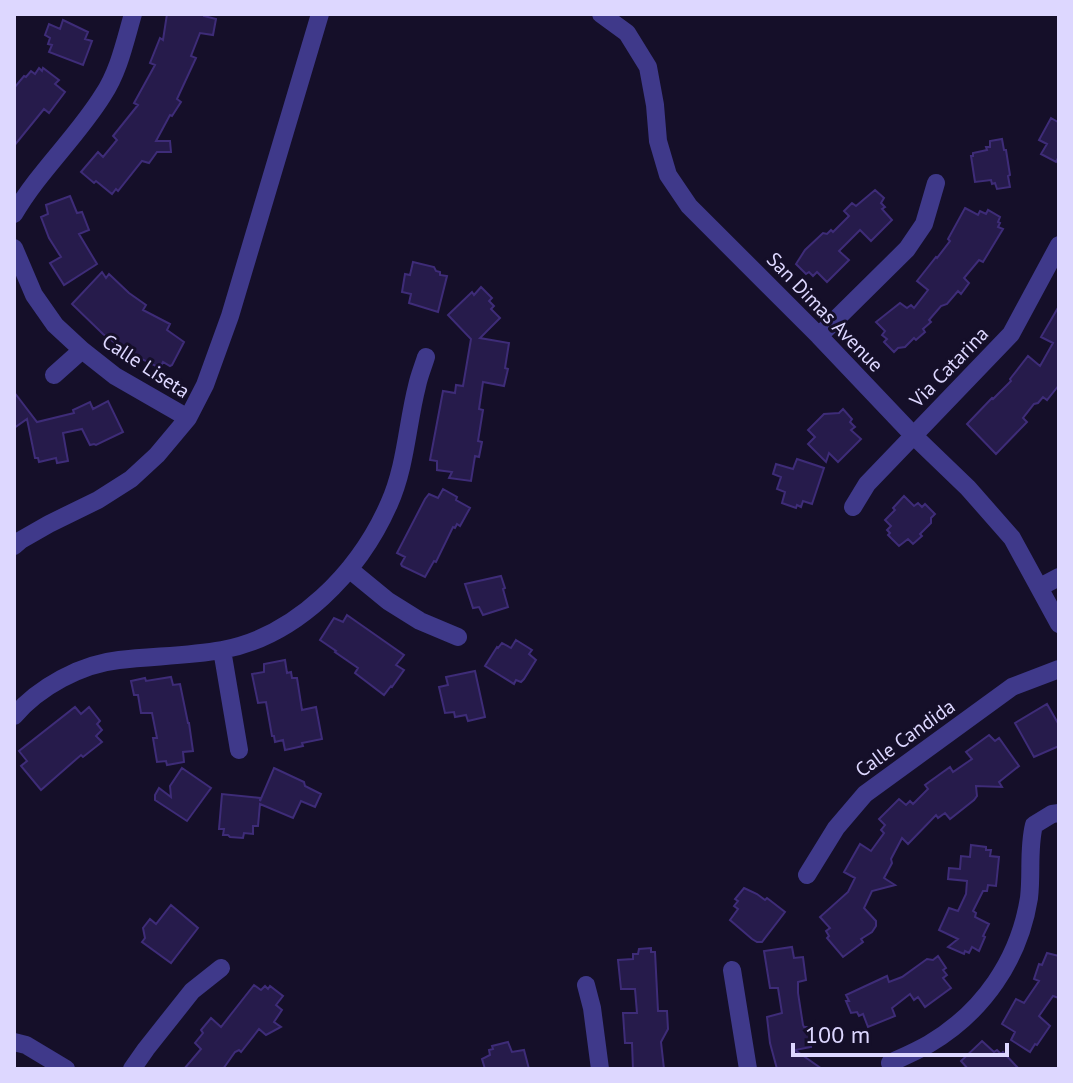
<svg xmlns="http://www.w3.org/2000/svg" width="1073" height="1083" font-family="'PT Sans',sans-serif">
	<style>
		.building { fill: #261b4b; stroke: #3e2c78; stroke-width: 2 }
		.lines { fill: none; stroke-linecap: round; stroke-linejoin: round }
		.minor { stroke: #3f398a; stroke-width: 18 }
		.labels { text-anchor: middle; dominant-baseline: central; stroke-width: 6; stroke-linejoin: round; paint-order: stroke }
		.street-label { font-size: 20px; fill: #ddd7ff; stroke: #150f29 }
	</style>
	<rect width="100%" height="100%" fill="#150f29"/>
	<path class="building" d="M167 14H204V16L216 19 213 35 200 33 191 56 196 58 177 99 181 102 172 116 170 115 156 141H170L171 152H157L149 163 142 161 118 191 116 189 112 194 96 181 94 183 81 172 98 152 103 157 117 140 113 136 138 105 134 103 155 65 150 63 160 38 163 40Z
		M63 20 88 32 85 39 92 41 83 65 49 52 52 45 48 44 50 38 45 35 49 24 60 29Z
		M39 68 42 71 43 68 59 80 55 84 65 92 49 113 44 109 14 146V88L24 76 26 77 31 71 35 74Z
		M1051 118 1058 122 1059 121V156L1056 162 1041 154 1047 144 1039 140Z
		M1002 139 1004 150H1006L1010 175 1008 176 1010 187 997 189 995 183 992 184 991 180 975 182 971 156H973V153L987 150 986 147H990V141Z
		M875 190 884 198 881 203 885 207 882 209 892 220 871 241 860 230 839 251 849 260 827 282 817 272 813 276 809 272 806 274 796 264 805 250 823 233 827 234 831 230 833 232 849 216 844 211 852 203 856 206Z
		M70 196 77 213 82 212 89 230 79 234 97 264 64 285 50 263 61 257 49 238 41 217 48 214 46 205Z
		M965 208 978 215 980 211 986 214 988 210 1000 217 998 222 1000 223 998 227 1003 229 983 262 979 260 964 278 969 283 961 294 958 291 947 304 941 306 929 320 931 322 923 329 925 332 916 340 914 338 905 347 898 348 894 352 884 342 887 339 882 335 885 331 876 322 900 303 907 308 911 305 914 308 928 290 917 281 936 257 937 258 950 241 948 239Z
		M413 262 434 267 436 271 440 272V275L447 276 438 312 409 303 411 294 402 292 405 274 410 275Z
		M102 272 106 278 109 274 129 293 146 305 143 310 170 324 167 330 184 342 172 365 170 366 163 362 160 368 127 352 103 334 72 304Z
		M481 287 492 298 489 301 494 306 491 309 500 318 480 338 509 343 505 368 508 369 504 386 483 382 479 409 483 410 478 441 482 442 479 457 475 456 471 481 449 478 452 472 437 470V461L430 460 443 391 455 393 456 385 463 386 471 339 448 315 472 292 474 295Z
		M1059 306V385L1047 400 1043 397 1038 403 1034 404 1023 418 1027 422 996 454 967 424 992 398 993 399 1011 381 1010 379 1028 356 1040 366 1053 343 1041 337Z
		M14 392 37 422 74 413 73 410 90 402 93 409 108 401 123 432 96 445 94 444 90 445 82 429 63 433 68 461 57 463 56 458 39 462 38 458H35L27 419 14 428Z
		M843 409 852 419 850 422 855 427 851 430 861 439 838 462 829 453 826 462 808 444 815 437 808 430 824 414 839 413Z
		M797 459 824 468 812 504 803 501 801 507 797 505 796 508 782 503 785 492 777 489 781 477 773 474 776 464 793 469Z
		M443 489 457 497 456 500 470 508 460 526 457 524 455 528 453 527 436 562 434 561 425 577 402 566 401 564 405 557 397 553 425 499 429 494 438 498Z
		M904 496 914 506 918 503 922 507 925 504 935 514 931 518V523L920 534 922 536 913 544 908 539 899 546 888 535 890 533 887 530 891 526 885 520 895 510 893 508Z
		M501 576 505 588 503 589 508 607 483 615 479 607 473 608 465 584Z
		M347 615 404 655 396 665 404 670 392 687 391 686 384 695 355 673 358 668 335 652 336 651 320 640 334 618 343 622Z
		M516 640 532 650 529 654 536 660 524 679 521 682 516 680 514 684 485 666 497 647 498 648 502 643 511 648Z
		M285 660 287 673 291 672 292 678H297L302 710 316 707 322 739 302 743 303 746 285 750 283 740 275 742 274 736H272L266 702 258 703 252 674 264 672V664Z
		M475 671 485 717 468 721 466 715 455 717 454 712 445 713 439 687 448 685 446 677Z
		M171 677 173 685 180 684 188 723H189L193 751 183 752 184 762 167 765 166 761 157 762 153 738H157L152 713H141L138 695H134L131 681 145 678 146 681Z
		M1047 704 1059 725V746L1034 757 1015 723Z
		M75 707 81 714 89 707 100 721 97 724 102 730 96 736 102 742 83 757 81 755 41 790 21 766 27 761 19 751Z
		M989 735 995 741 999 738 1019 766 999 782 1002 787 976 786 977 796 974 800 950 819 945 813 938 818 936 815 908 844 902 838 891 859 892 863 884 878 895 885 872 891 864 908 876 921V926L872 932 861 939 863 942 843 957 827 938 829 936 826 931 830 928 820 917 848 892 855 878 844 872 860 844 871 851 884 833 881 830 885 825 879 819 899 799 906 805 910 801 913 804 928 789 925 785 950 767 953 772 972 759 966 752Z
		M182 768 211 788 187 821 155 800V795L159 788 171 797 170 786Z
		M274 768 304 782 305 786 321 794 315 807 301 801 293 818 260 804 258 826H253V834L244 833 243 838 230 837 228 835H223L224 829H219L222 794 260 798V801Z
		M971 845 986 847V850H991L990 856 999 857 996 886 988 885 987 891H983L973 911 976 913 975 917 989 924 983 936 985 937 979 951 972 947 969 953 965 951 964 954 948 947 958 939 939 930 949 908 958 911 966 894 967 881 948 879 949 868 960 869 961 856 970 857Z
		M744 888 757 894 765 900 767 898 785 912 762 942H757L752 939 730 920 738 909 734 906 738 901 735 899Z
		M171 905 198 928 171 963 142 942 145 938 143 928 150 919 156 924Z
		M792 947 794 958 803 957 806 980 798 982V993L803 1025 804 1027H808L811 1047 795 1050 822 1069H777L770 1043 767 1017 782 1013 778 988H770L764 951Z
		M651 948V952H655L658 1011H667L668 1029 661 1042 664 1069H633L632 1043H625L623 1013H637L635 989H621L618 960 633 959V954H638L639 949Z
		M1047 953 1059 956V998L1053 996 1039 1016 1050 1026 1037 1045 1035 1044 1030 1052 1011 1040 1015 1032 1002 1024 1016 999 1024 1003 1039 981 1034 979 1039 964 1042 965Z
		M938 956 946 968 943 970 947 975 943 978 951 988 925 1007 918 997 914 1000 910 994 892 1008 895 1016 868 1027 863 1014 859 1016 857 1012 851 1013 846 1001H849L846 995 887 976 889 982 902 977 927 959 933 960Z
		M254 985 261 990 265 986 268 989 270 986 283 996 276 1005 282 1010 274 1022 281 1027 266 1035 259 1029 241 1052 239 1050 235 1052 223 1069H184L201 1049 195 1043 203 1033 201 1030 211 1018 221 1027Z
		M982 1041 994 1052 997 1050 1001 1054 1003 1052 1019 1069H968L961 1061Z
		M508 1042 512 1052 524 1050 529 1069H485L482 1059 490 1055 489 1050 493 1049 492 1046Z"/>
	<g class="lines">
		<path class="minor" d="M601 14 627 33 648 67 655 105 658 141 668 175 689 206 819 336 914 436 968 488 1012 538 1059 624
			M14 214C39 171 77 137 103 95 119 71 125 41 133 14
			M14 248 34 295 55 325 82 350 115 376 188 418
			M819 336 907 249 924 224 936 183
			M54 375 82 350
			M853 507 867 484 1011 334 1059 245
			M14 546 21 540 49 524 98 500 131 479 157 455 188 418 205 385 230 316 320 14
			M349 569 388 601 420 621 458 637
			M1040 587 1059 577
			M222 650 239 750
			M14 716C39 687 81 664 119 660 153 656 188 656 222 650 297 636 359 572 389 504 406 466 407 425 417 386 419 376 423 367 426 357
			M807 875 836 828 865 794 1012 687 1059 669
			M732 970 748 1069
			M586 985 592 1008 600 1069
			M14 1042 26 1045 66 1069
			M890 1063C903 1057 917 1051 929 1044 983 1012 1019 960 1029 898 1032 873 1028 849 1034 825L1052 814 1059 813
			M132 1069 146 1049 192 991 221 968"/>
	</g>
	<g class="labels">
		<g class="street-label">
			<text transform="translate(825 312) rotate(46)">San Dimas Avenue</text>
			<text transform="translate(146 366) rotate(33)">Calle Liseta</text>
			<text transform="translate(949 367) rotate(-46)">Via Catarina</text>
			<text transform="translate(905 738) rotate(-36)">Calle Candida</text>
		</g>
	</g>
	<rect width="1073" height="1083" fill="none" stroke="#ddd7ff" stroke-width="32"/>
	<path d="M793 1043v12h214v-12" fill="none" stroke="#ddd7ff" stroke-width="4"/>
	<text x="805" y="1043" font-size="24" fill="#ddd7ff" stroke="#150f29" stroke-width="6" paint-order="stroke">100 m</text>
</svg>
